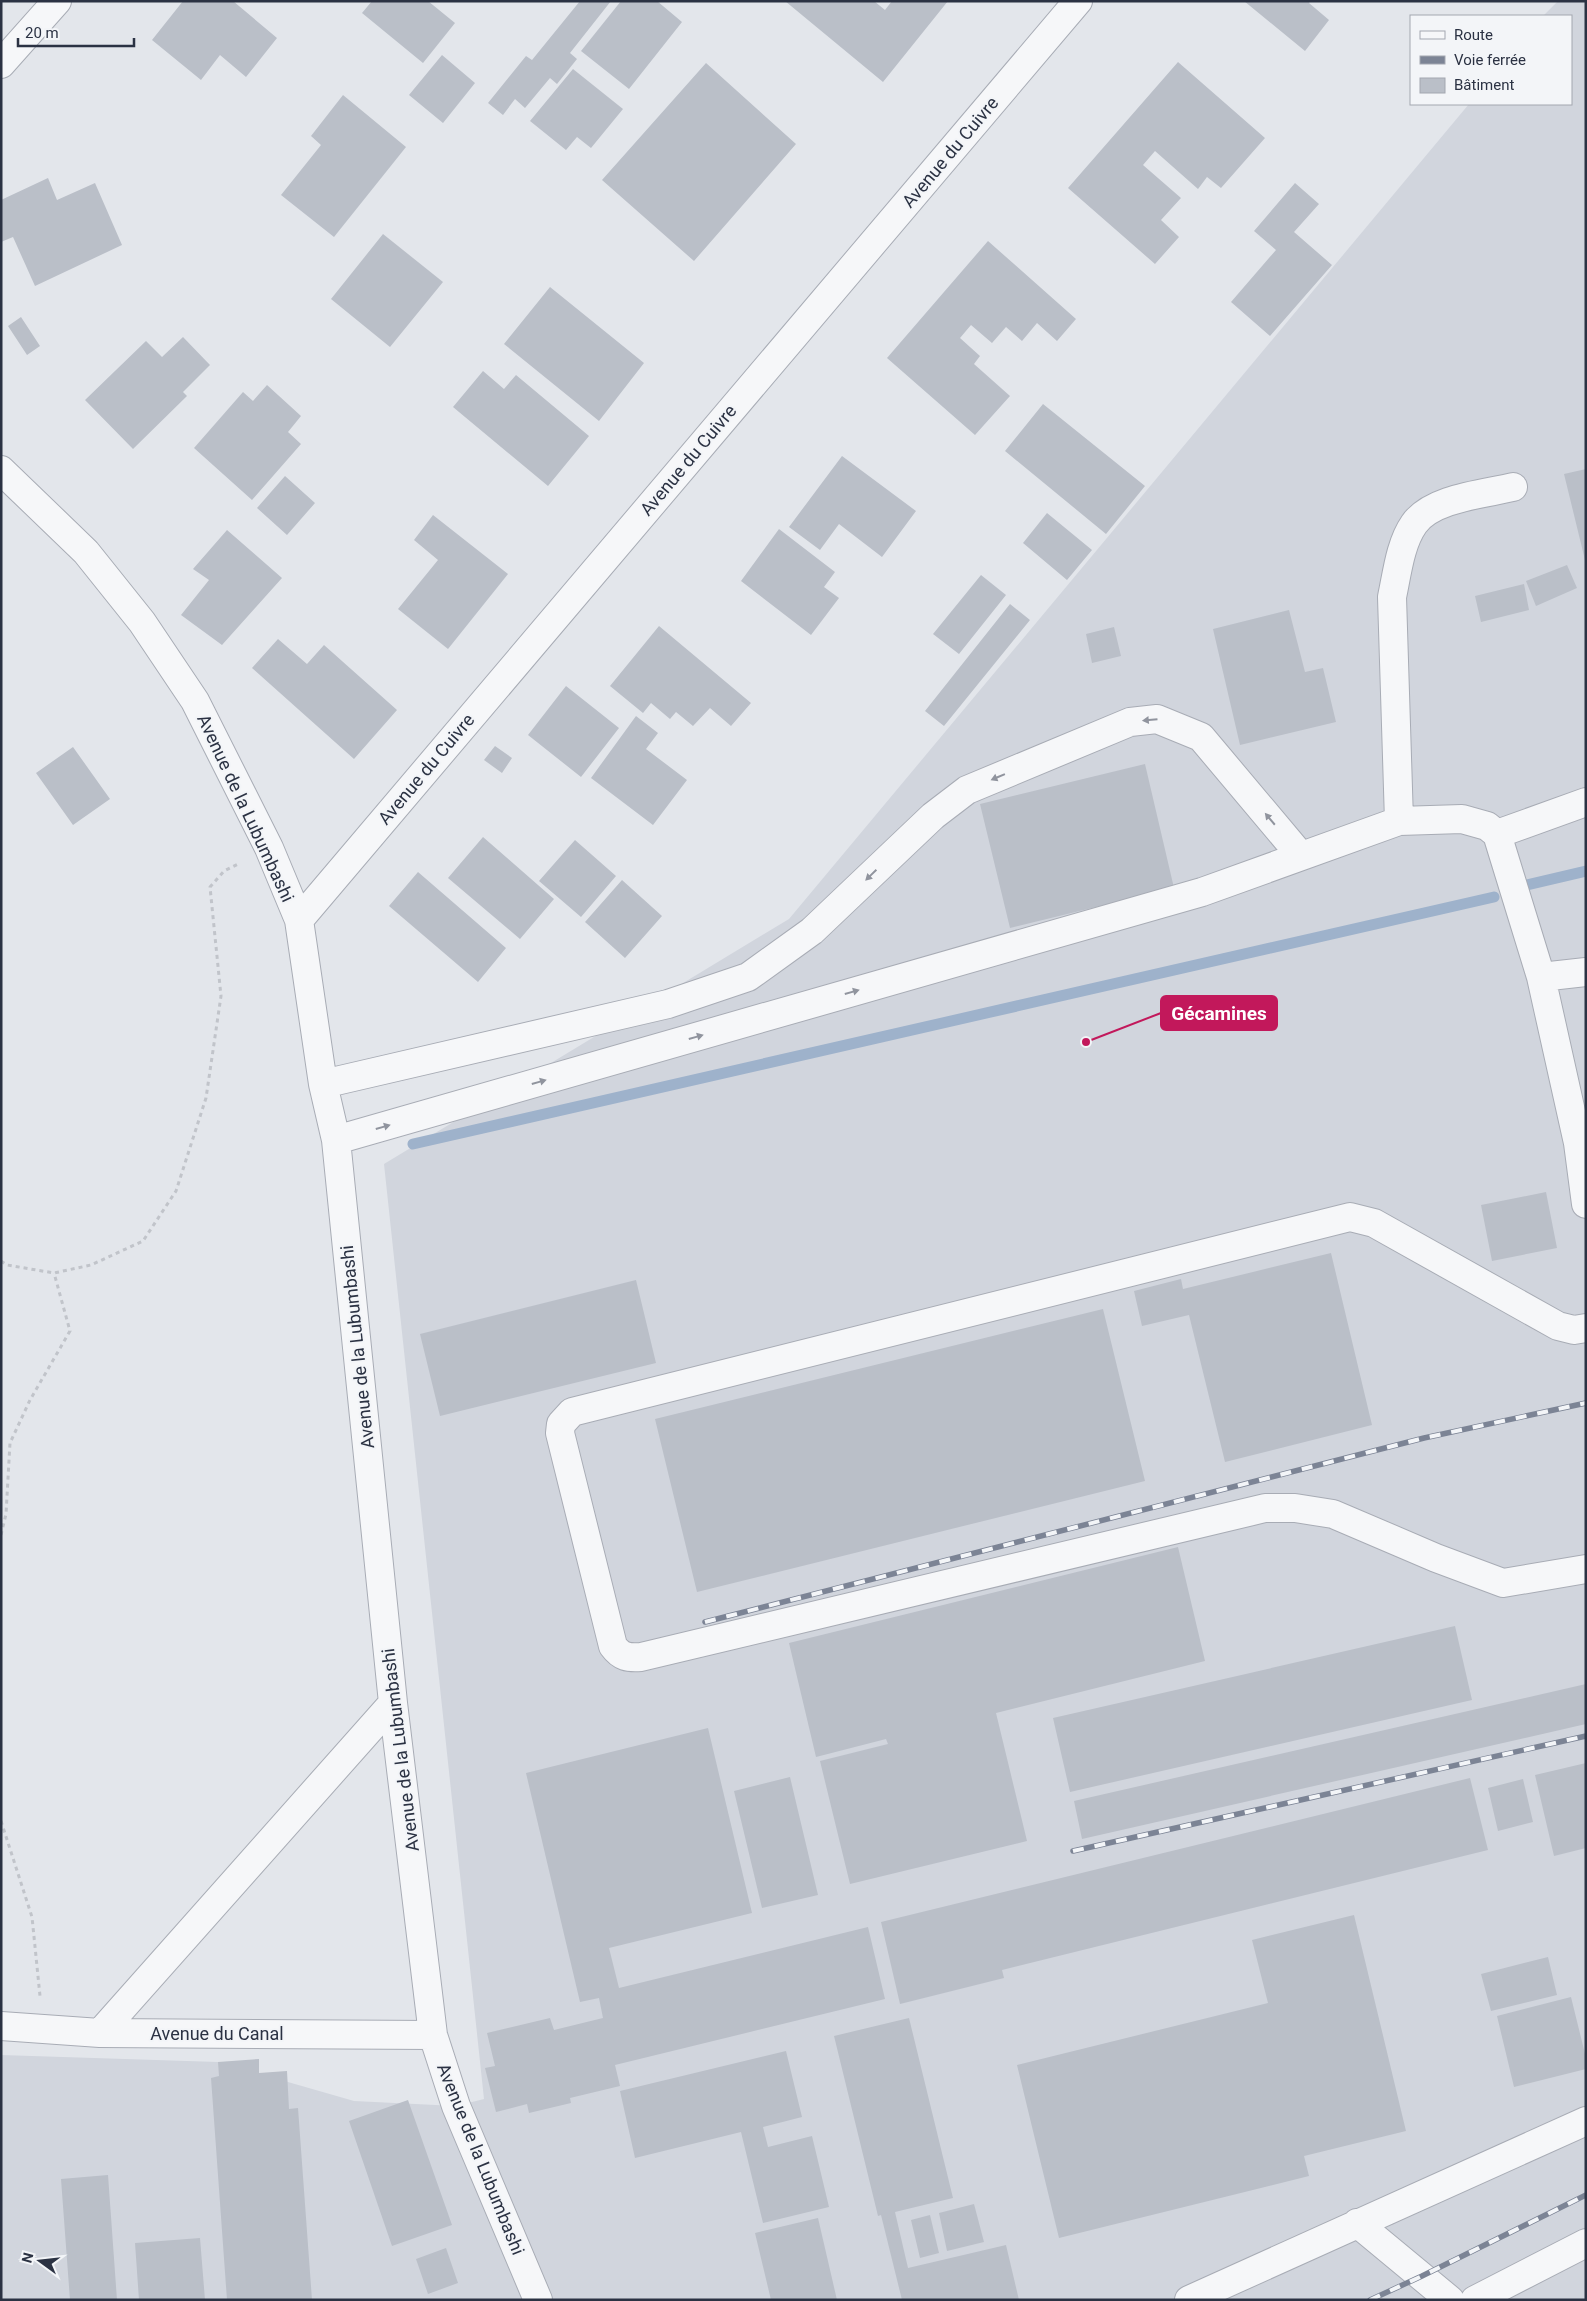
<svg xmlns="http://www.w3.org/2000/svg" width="1587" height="2301" font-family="Roboto,sans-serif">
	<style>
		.built { fill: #d1d5dd }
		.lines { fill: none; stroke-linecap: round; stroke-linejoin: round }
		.stream { stroke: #9eb2cb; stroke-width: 11 }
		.building { fill: #babfc8 }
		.minor-casing { stroke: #a8acb5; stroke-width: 30 }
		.path { stroke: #c1c4ca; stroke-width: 3; stroke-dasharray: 4 4; stroke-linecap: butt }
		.minor { stroke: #f6f7f9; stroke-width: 28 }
		.rail-casing { stroke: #7c8495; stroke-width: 5.5 }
		.rail { stroke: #f3f5f8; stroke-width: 4; stroke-dasharray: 11; stroke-linecap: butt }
		.oneway { fill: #90949e }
		.labels { text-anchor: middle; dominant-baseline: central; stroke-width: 4; stroke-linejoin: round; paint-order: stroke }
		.street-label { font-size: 18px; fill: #2b3243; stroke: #f3f5f8 }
		.leader { fill: none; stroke: #c2185b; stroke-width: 2 }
		.callout-dot { fill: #c2185b; stroke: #f3f5f8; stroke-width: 2 }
		.callout { fill: #c2185b; stroke: #c2185b; stroke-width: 2 }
		.callout-label { font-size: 19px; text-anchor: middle; font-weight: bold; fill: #fff }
	</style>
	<rect width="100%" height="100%" fill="#e3e6eb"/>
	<path class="built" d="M1558 1H1586V2300H1V2055L218 2062 354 2101 456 2106 484 2099 384 1164 789 919 1469 104H1571V16H1543Z"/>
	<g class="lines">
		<path class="stream" d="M1514 888 1586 871
			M413 1144 1494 897"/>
	</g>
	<path class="building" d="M183 1H233L277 38 246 77 220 55 201 80 152 40Z
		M372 1H428L455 23 423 63 362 13Z
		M580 1H611L570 53 577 59 557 84 550 78 525 108 515 99 503 115 488 103 526 56 532 60Z
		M621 1H657L682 22 629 89 581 51Z
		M785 1H874L885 10 892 1H948L883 82Z
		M1244 1H1310L1309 3 1329 20 1305 51Z
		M442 55 475 83 443 123 409 95Z
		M1178 62 1265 138 1221 188 1207 177 1198 189 1155 151 1143 165 1181 198 1161 220 1179 237 1155 264 1068 188Z
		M706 63 796 144 694 261 602 180Z
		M573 69 623 109 591 148 577 137 566 150 530 121Z
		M343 95 406 147 334 237 281 195 321 145 311 136Z
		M48 178 57 200 95 183 122 245 35 286 13 237 1 242V200Z
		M1295 183 1319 204 1294 232 1332 265 1270 336 1231 302 1276 250 1254 231Z
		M383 234 443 282 390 347 331 299Z
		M988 241 1076 319 1057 341 1037 323 1022 341 1006 327 992 343 971 325 960 338 980 356 974 364 1010 396 975 435 887 358Z
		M550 287 644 363 599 421 504 344Z
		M21 317 40 346 27 355 8 326Z
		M183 337 210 365 183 392 187 396 133 449 85 400 146 341 162 357Z
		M483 371 504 389 516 375 589 436 548 486 453 407Z
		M267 385 301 416 288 432 301 444 252 500 194 448 243 392 253 401Z
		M1043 404 1145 486 1106 534 1005 451Z
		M842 456 916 511 882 557 839 524 820 550 789 527Z
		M1586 469V560H1585L1564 474Z
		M285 476 315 503 287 535 257 508Z
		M1047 513 1092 550 1067 580 1023 543Z
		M433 515 508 574 448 649 398 609 438 560 414 540Z
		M779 529 835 572 824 587 839 598 811 635 741 581Z
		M227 530 282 578 222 645 181 615 209 580 193 569Z
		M1567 565 1577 588 1536 606 1526 581Z
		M981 575 1006 595 959 654 933 634Z
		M1524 584 1529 610 1481 622 1475 596Z
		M1010 604 1030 620 944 726 925 711Z
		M1289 610 1305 672 1323 668 1336 722 1240 745 1213 629Z
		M659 626 751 703 731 726 710 708 693 726 676 712 670 719 651 703 643 713 610 686Z
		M1114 627 1121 656 1092 663 1086 634Z
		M278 639 307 664 324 645 397 710 354 759 252 668Z
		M566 686 619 728 581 777 528 735Z
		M636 716 658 733 646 749 687 780 653 825 591 778Z
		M495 746 512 758 502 773 484 760Z
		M73 747 110 799 73 825 36 773Z
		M1145 764 1174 888 1010 928 980 804Z
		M483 837 554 899 520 939 448 878Z
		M575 840 616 876 581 917 539 881Z
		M418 872 506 948 478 982 389 906Z
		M622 880 662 916 625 958 585 922Z
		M1546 1192 1557 1248 1492 1261 1481 1205Z
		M1331 1253 1372 1425 1225 1462 1189 1315 1142 1326 1134 1291 1181 1279 1183 1289Z
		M636 1280 656 1363 440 1416 420 1334Z
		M1103 1309 1145 1481 697 1592 655 1419Z
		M1178 1547 1205 1661 996 1713 1027 1841 850 1884 820 1761 888 1744 886 1739 816 1757 789 1643Z
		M1455 1626 1472 1700 1070 1792 1053 1718Z
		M1586 1684V1724L1082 1839 1074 1801Z
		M708 1728 752 1913 609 1948 619 1988 868 1927 885 1999 615 2065 620 2086 570 2098 571 2103 529 2113 527 2104 496 2112 485 2068 495 2066 487 2033 550 2018 554 2030 603 2018 599 1998 580 2002 526 1773Z
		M1586 1763V1848L1554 1856 1535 1775Z
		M790 1777 818 1895 762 1908 734 1791Z
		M1470 1778 1488 1850 1002 1970 1004 1978 900 2004 881 1922Z
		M1523 1779 1533 1822 1498 1831 1488 1788Z
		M1354 1915 1406 2131 1304 2156 1309 2176 1059 2238 1017 2065 1268 2003 1252 1940Z
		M1548 1957 1557 1995 1491 2011 1481 1974Z
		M1571 1997 1586 2058V2069L1514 2087 1497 2016Z
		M909 2018 953 2198 895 2212 908 2268 1006 2245 1019 2300H902L881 2215 878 2216 834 2036Z
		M786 2051 802 2117 763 2127 768 2147 812 2136 829 2207 763 2223 741 2132 635 2158 620 2091Z
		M259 2059V2073L287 2071 289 2109 298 2108 312 2300H227L211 2078 219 2076 218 2062Z
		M408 2100 452 2225 392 2246 349 2121Z
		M108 2175 117 2300H70L61 2179Z
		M974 2204 984 2242 947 2251 939 2213Z
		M930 2215 939 2253 920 2258 911 2220Z
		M818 2218 837 2300H771L755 2233Z
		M200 2238 205 2300H139L135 2243Z
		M446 2248 458 2283 428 2294 416 2259Z"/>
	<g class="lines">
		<defs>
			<path id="minor" d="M1 64 57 1
				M1 470 86 552 142 622 195 701 269 848 299 920 323 1084 336 1140 393 1703 433 2035 456 2106 538 2300
				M1399 821 1392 597C1397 574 1400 544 1414 524 1432 498 1484 494 1513 487
				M1497 834 1586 802
				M299 920 1078 1
				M1541 977 1586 972
				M323 1084 668 1004 748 977 812 931 933 816 967 790 1130 722 1157 719 1201 737 1301 856
				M336 1140 1202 892 1399 821 1462 819 1487 826 1497 834 1541 977 1578 1143 1586 1204
				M1586 1328 1574 1330 1558 1326 1374 1223 1350 1217 572 1412 561 1424 560 1433 613 1646C621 1657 628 1658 641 1657L1265 1508H1295L1333 1514 1436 1558 1503 1583 1586 1569
				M1 2026 100 2033 433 2035
				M100 2033 393 1703
				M1357 2223 1450 2300
				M1189 2300 1586 2121
				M1475 2300 1586 2243"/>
		</defs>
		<use href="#minor" class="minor-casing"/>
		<path class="path" d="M1 1261 7 1265 54 1273 91 1265 143 1241 176 1191 206 1098 221 996 210 887 224 871 238 864
			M1 1535 6 1514 10 1443 30 1400 70 1331 54 1273
			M1 1821 32 1917 40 1996"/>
		<use href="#minor" class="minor"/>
		<defs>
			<path id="rail" d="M705 1622 1424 1438 1586 1403
				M1073 1851 1586 1736
				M1370 2300 1422 2276 1586 2195"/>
		</defs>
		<use href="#rail" class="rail-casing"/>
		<use href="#rail" class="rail"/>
	</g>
	<defs><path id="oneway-solid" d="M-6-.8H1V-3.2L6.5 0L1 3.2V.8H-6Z" transform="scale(1.25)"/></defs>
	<g class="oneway">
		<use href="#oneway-solid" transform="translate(1150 720) rotate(175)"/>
		<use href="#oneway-solid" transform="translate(998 777) rotate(157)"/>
		<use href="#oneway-solid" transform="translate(1270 819) rotate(-130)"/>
		<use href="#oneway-solid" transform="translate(871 875) rotate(136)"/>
		<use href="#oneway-solid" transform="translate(852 992) rotate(-16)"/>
		<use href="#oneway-solid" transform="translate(696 1037) rotate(-16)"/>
		<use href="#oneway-solid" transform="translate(539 1082) rotate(-16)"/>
		<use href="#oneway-solid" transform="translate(383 1127) rotate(-16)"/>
	</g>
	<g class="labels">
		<g class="street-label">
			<text transform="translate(950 152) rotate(-50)">Avenue du Cuivre</text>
			<text transform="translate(688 460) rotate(-50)">Avenue du Cuivre</text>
			<text transform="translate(426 769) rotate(-50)">Avenue du Cuivre</text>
			<text transform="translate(246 808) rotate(65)">Avenue de la Lubumbashi</text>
			<text transform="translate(357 1347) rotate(-96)">Avenue de la Lubumbashi</text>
			<text transform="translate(400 1750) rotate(-97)">Avenue de la Lubumbashi</text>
			<text x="217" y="2033">Avenue du Canal</text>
			<text transform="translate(481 2159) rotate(68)">Avenue de la Lubumbashi</text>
		</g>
	</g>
	<path class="leader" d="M1086 1042L1161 1013"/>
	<circle class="callout-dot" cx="1086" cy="1042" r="5"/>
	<rect class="callout" x="1161" y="996" width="116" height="34" rx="5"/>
	<g class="callout-label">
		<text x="1219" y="1020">Gécamines</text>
	</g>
	<rect width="1587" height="2301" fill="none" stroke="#2b3243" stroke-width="5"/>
	<rect x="1410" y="15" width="162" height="90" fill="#f3f5f8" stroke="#a3a7b0"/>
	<rect x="1420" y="31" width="25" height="8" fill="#f6f7f9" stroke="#a3a7b0"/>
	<text x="1454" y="40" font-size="15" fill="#2b3243">Route</text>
	<rect x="1420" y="56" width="25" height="8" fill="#7c8495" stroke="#a3a7b0"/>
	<text x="1454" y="65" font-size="15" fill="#2b3243">Voie ferrée</text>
	<rect x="1420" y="78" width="25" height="15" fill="#babfc8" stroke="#a3a7b0"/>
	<text x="1454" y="90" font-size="15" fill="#2b3243">Bâtiment</text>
	<g transform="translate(40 2261) rotate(285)" stroke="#f3f5f8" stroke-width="4" paint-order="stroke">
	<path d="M0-4L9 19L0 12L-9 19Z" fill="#2b3243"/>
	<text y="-8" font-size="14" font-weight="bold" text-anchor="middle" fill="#2b3243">N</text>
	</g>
	<path d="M18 38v8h116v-8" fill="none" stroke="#2b3243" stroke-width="2.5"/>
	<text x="25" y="38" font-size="15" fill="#2b3243" stroke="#f3f5f8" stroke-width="4" paint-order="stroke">20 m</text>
</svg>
